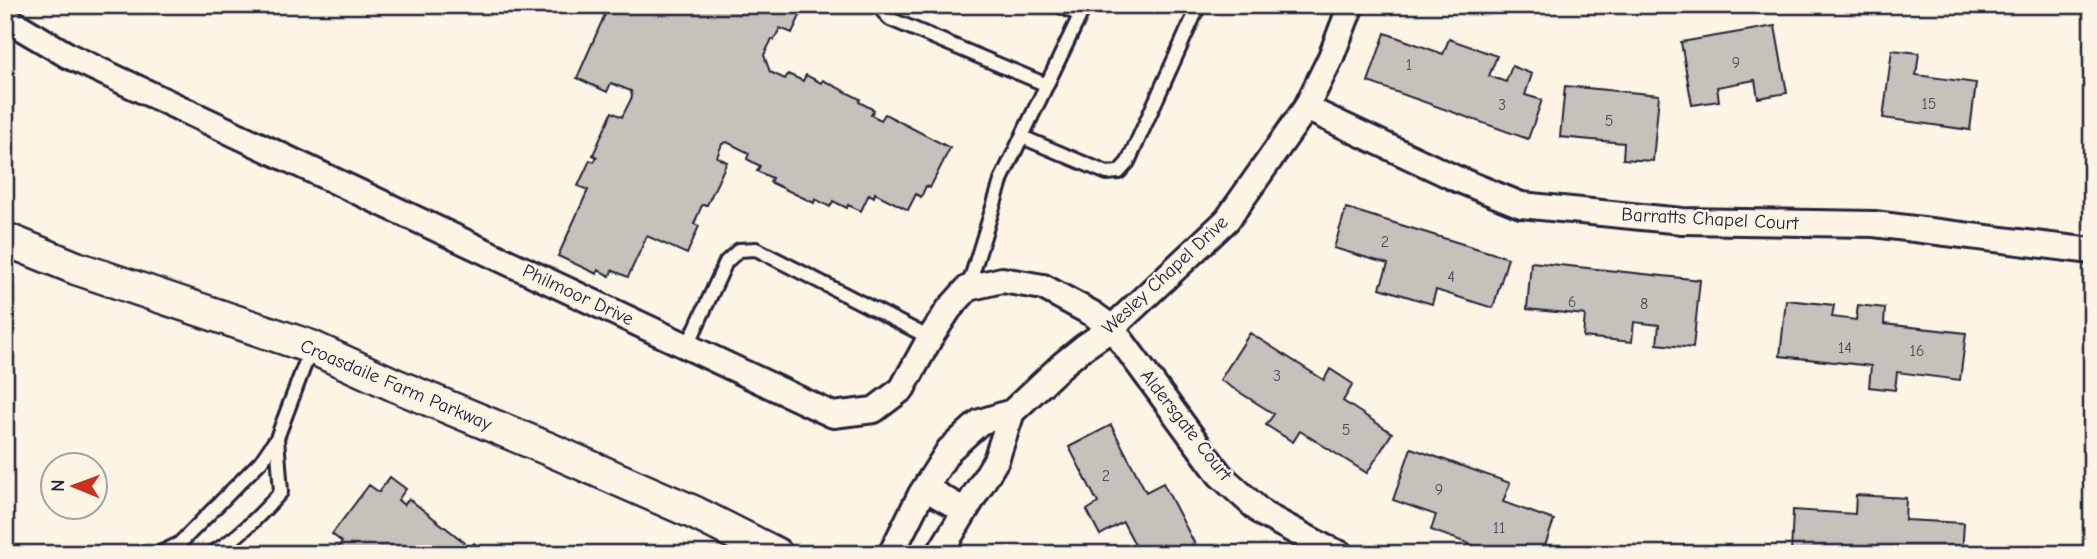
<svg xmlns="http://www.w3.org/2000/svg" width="2097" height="559" font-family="'Comic Neue',sans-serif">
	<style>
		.building { fill: #c6c1bb; stroke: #22223b; stroke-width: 2 }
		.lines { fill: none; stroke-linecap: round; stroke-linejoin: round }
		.service-casing { stroke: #22223b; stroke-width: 18 }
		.minor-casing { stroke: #22223b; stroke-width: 30 }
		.tertiary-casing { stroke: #22223b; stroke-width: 37 }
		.service { stroke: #fcf5e5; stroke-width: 12 }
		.minor { stroke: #fcf5e5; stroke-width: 24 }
		.tertiary { stroke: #fcf5e5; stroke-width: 32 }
		.labels { text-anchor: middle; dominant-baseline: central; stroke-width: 5; stroke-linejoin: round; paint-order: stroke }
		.number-label { font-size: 16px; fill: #4b4a5b }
		.street-label { font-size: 19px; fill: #22223b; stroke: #fcf5e5 }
	</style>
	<rect width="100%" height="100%" fill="#fcf5e5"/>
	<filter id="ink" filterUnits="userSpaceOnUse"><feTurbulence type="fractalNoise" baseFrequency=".0143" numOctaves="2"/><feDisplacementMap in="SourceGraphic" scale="14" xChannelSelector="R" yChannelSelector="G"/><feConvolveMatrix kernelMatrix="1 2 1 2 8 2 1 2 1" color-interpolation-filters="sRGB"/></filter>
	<g filter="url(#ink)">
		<path class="building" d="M609 5H665L673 9 675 5H805L792 33 780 28 774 40 772 39 764 55 770 72 785 79 788 74 803 81 806 75 821 83 823 80 860 99 859 102 874 110 871 115 881 120 885 114 950 148 930 188 926 186 921 197 916 194 908 210 875 193 874 197 869 194 861 211 848 205 847 208 833 201 830 207 815 199 814 203 770 182 772 178 757 171 760 166 747 159 749 153 727 142 722 144 717 157 727 162 707 205H702L694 224 699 226 687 254 647 236 628 277 612 270 610 276 598 270 597 274 558 256 588 190 578 186 590 160 594 162 597 157 593 155 612 112 622 117 632 97 631 91 611 83 607 92 577 78Z
			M1775 26 1787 93 1758 98 1755 80 1717 87 1719 101 1692 105 1681 42Z
			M1385 33 1443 54 1449 39 1497 56 1489 76 1506 82 1512 66 1532 74 1525 95 1542 100 1528 139 1368 82Z
			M1892 50 1919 53 1916 75 1976 83 1970 130 1883 118Z
			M1565 86 1659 95 1653 161 1623 159 1624 143 1560 137Z
			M1346 208 1508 258 1493 308 1436 290 1432 304 1380 288 1388 264 1334 248Z
			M1531 262 1700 280 1693 348 1657 344 1659 325 1634 322 1632 342 1583 337 1585 315 1527 309Z
			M1786 300 1834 305 1832 317 1856 320 1858 305 1885 308 1884 324 1966 333 1960 380 1897 372 1895 390 1869 387 1871 366 1780 356Z
			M1250 333 1324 380 1330 369 1353 384 1343 401 1392 433 1367 473 1300 431 1293 442 1266 425 1274 414 1220 380Z
			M1111 425 1146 492 1163 483 1200 554H1140L1123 522 1100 535 1087 510 1098 503 1069 447Z
			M1411 448 1510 483 1503 502 1554 520 1542 554H1497L1431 530 1436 515 1393 500Z
			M390 477 406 489 398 500 404 505 409 499 464 542 459 549 466 553 474 543 489 554H333L342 542 332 534 369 485 379 492Z
			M1856 495 1906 498 1905 520 1964 523 1962 554H1791L1793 510 1855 514Z"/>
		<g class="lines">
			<defs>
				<path id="service" d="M877 5 890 19 1047 85
					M1058 5 1080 15
					M1022 137 1107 173 1119 172 1128 162 1199 5
					M968 288 1002 178 1085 5
					M687 347 726 262 739 250 756 249 930 338
					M158 554 179 544 262 460 277 438 311 348
					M210 554C238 539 260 515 281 492L277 438"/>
				<path id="minor" d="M5 18 69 56 833 415 874 410 902 389 930 338 949 309 968 288 1002 280 1043 287 1093 314 1112 328 1220 475 1263 514 1324 547 1341 554
					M1306 108 1457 179 1521 205 1682 221 1874 224 2092 251
					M925 488 965 511
					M891 554 921 494 949 450 980 422 1012 412 1063 364 1084 347 1112 328 1227 220 1306 108 1331 57 1351 5
					M939 554 996 460 1012 412"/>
				<path id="tertiary" d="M5 239 76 268 311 347 397 386 551 450 695 513 776 554"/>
			</defs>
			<use href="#service" class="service-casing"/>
			<use href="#minor" class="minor-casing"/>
			<use href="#tertiary" class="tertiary-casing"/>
			<use href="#service" class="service"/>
			<use href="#minor" class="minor"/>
			<use href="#tertiary" class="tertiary"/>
		</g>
	</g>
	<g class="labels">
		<g class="number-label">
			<text x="1736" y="63">9</text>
			<text x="1409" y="65">1</text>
			<text x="1929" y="104">15</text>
			<text x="1502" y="105">3</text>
			<text x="1609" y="121">5</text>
			<text x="1385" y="242">2</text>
			<text x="1451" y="277">4</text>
			<text x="1572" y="302">6</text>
			<text x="1644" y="304">8</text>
			<text x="1845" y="348">14</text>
			<text x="1917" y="351">16</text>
			<text x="1277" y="376">3</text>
			<text x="1346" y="430">5</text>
			<text x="1106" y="476">2</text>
			<text x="1439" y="490">9</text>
			<text x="1499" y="528">11</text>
		</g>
		<g class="street-label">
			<text transform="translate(1710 219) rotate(3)">Barratts Chapel Court</text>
			<text transform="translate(1165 275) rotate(-43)">Wesley Chapel Drive</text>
			<text transform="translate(578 295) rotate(25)">Philmoor Drive</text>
			<text transform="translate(396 385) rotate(23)">Croasdaile Farm Parkway</text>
			<text transform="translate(1186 425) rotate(52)">Aldersgate Court</text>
		</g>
	</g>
	<rect width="2097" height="559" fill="none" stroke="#fcf5e5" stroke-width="28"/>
	<rect x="14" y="14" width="2069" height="531" fill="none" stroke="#22223b" stroke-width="2.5" filter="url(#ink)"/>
	<g transform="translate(74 486) rotate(271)"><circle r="33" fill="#fcf5e5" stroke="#a5a1a1" stroke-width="2"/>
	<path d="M0-5L12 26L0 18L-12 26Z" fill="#c8321e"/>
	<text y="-10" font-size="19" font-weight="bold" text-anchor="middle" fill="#22223b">N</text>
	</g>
</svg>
